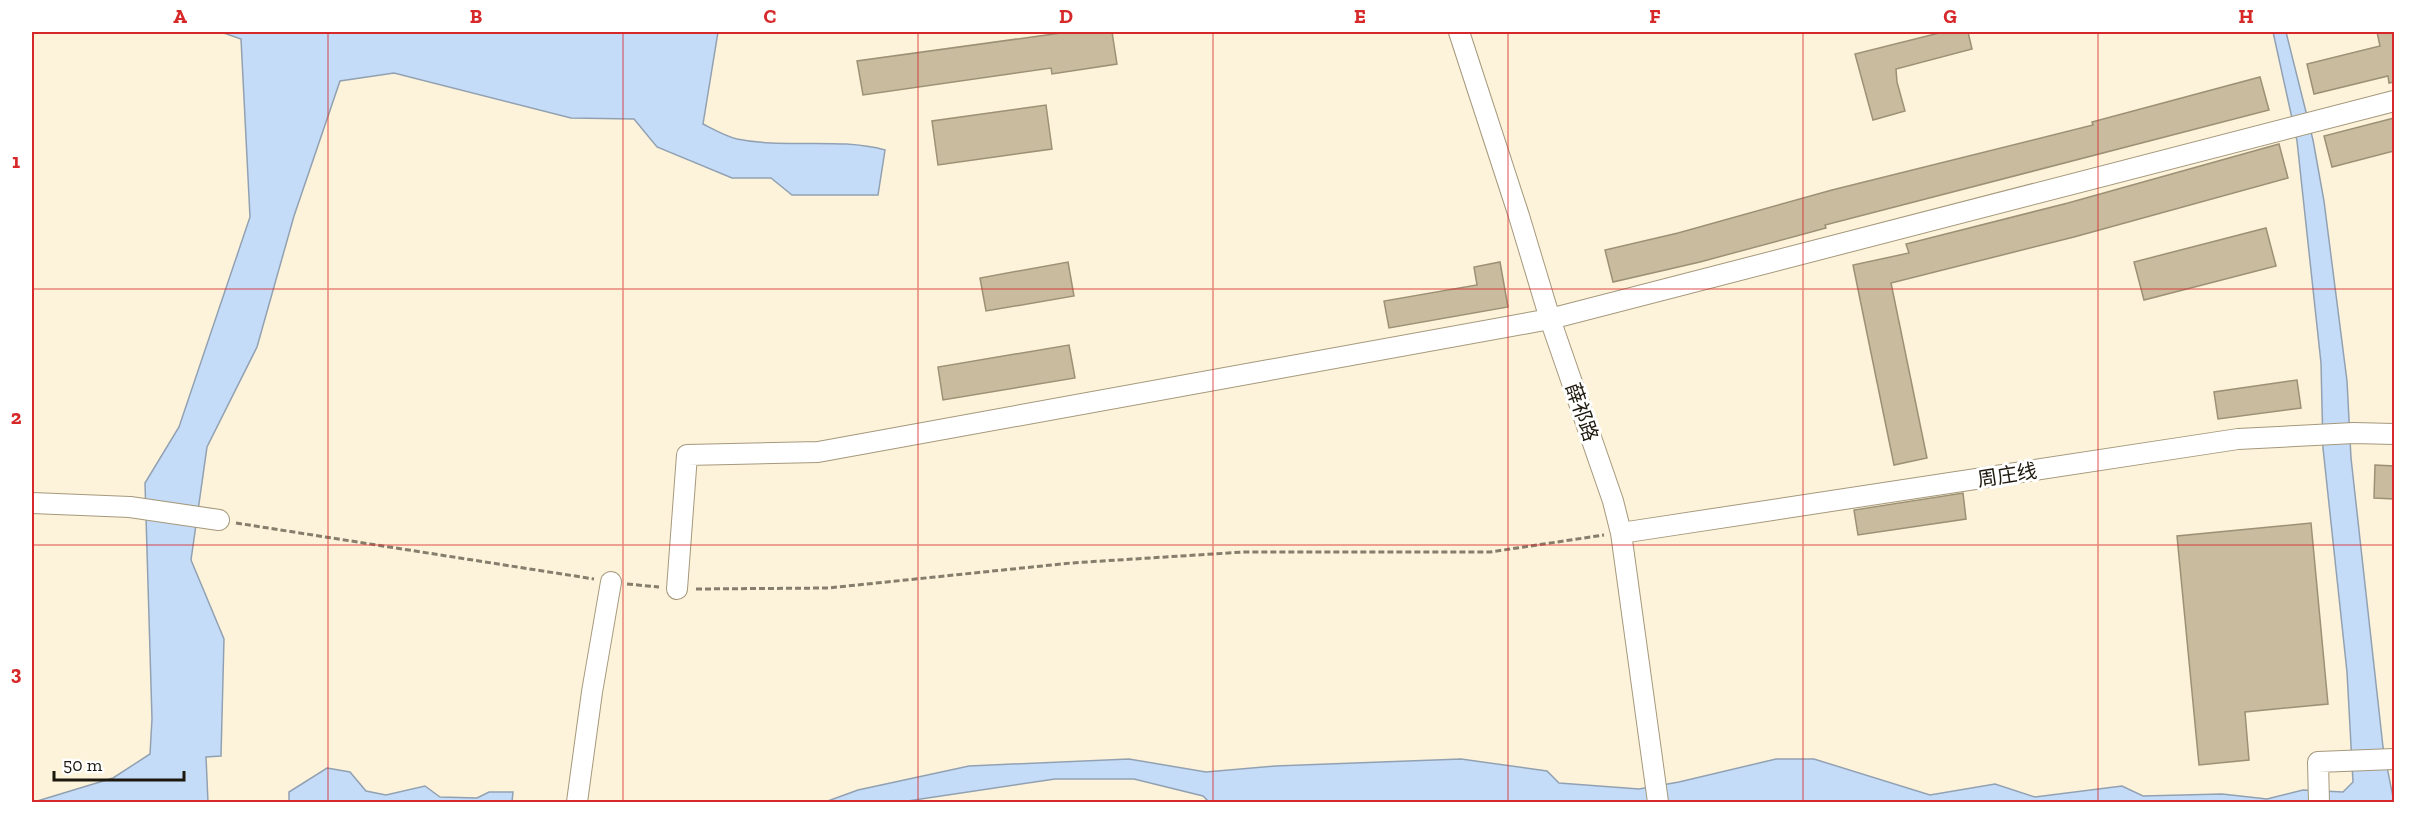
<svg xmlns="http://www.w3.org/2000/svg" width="2426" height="834" font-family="'Zilla Slab','Noto Sans SC',serif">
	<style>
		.water { fill: #c4dcf8; stroke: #92a1b2; stroke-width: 1.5 }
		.building { fill: #c8bb9e; stroke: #9d9175; stroke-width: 1.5 }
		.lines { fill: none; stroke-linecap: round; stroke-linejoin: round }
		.minor-casing { stroke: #a5987c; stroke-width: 22 }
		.path { stroke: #857e6c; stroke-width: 3; stroke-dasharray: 6 3; stroke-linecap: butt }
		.minor { stroke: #fff; stroke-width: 20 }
		.grid { fill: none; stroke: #d62828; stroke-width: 1.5; stroke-opacity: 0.55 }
		.labels { text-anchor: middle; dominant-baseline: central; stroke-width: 6; stroke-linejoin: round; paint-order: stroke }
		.street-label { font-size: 20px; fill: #1d180d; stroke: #fff }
		.neatline { fill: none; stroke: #d62828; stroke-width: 2 }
		.grid-label { font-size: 20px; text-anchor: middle; font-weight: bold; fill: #d62828 }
	</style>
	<rect width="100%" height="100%" fill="#fdf3da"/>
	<path class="water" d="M221 32H718L703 124C713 129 725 136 737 139 785 149 838 137 885 150L878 195H792L771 178H732L657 147 634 119 571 118 394 73 340 81 294 216 257 347 207 447 191 560 224 639 221 756 206 757 208 802H34L113 778 150 754 152 719 145 483 179 427 250 217 241 39Z
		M2273 32H2286L2313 140 2324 201 2347 381 2351 458 2383 747 2394 802H1209L1203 796 1134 779H1055L901 802H825L858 790 969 766 1129 759 1206 772 1275 766 1461 759 1547 771 1559 783 1639 789 1679 782 1776 759H1814L1930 795 1995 784 2035 797 2122 786 2143 796 2222 794 2267 799 2303 790 2343 792 2353 782 2347 672 2323 448 2321 363 2297 141Z
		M327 768 350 772 366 791 386 795 425 786 440 797 477 798 489 792H513L512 802H289V792Z"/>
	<path class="building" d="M1068 32H1112L1117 64 1052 74 1051 68 863 95 857 61Z
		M1943 32H1968L1972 49 1896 69 1897 82 1905 111 1873 120 1855 54Z
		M2377 32H2394V82L2389 83 2388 76 2314 94 2307 64 2380 46Z
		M2260 77 2269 110 1825 225 1826 228 1700 262 1613 282 1605 250 1678 233 1832 190 2093 125 2092 122Z
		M1046 105 1052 149 938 165 932 121Z
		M2394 118V151L2332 167 2324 136Z
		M2279 144 2288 178 2074 237 1891 283 1927 458 1894 465 1853 265 1909 253 1906 244 2068 203Z
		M2266 228 2276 266 2144 300 2134 262Z
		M1068 262 1074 296 986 311 980 278Z
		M1500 262 1508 307 1389 328 1384 301 1477 285 1474 267Z
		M1069 345 1075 378 943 400 938 367Z
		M2297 380 2301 408 2218 419 2214 392Z
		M2375 465 2394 466V499L2374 498Z
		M1963 493 1966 519 1858 535 1854 510Z
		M2311 523 2328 704 2245 712 2249 760 2199 765 2177 536Z"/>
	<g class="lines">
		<defs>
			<path id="minor" d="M1459 32 1519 216 1550 319 1613 501 1621 533 1658 802
				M32 503 130 507 219 520
				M1621 533 2238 439 2354 433 2394 434
				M677 589 687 455 818 452 1550 319 2394 101
				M577 802 592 692 611 582
				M2319 802 2318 762 2394 759"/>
		</defs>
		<use href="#minor" class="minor-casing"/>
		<path class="path" d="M236 523 594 579
			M627 584 659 587
			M696 589 828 588 1071 563 1244 552H1490L1604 535"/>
		<use href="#minor" class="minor"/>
	</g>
	<path class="grid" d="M328 32V802M623 32V802M918 32V802M1213 32V802M1508 32V802M1803 32V802M2098 32V802M32 289H2394M32 545H2394"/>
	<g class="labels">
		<g class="street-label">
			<text transform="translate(1582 412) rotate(71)">薛祁路</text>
			<text transform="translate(2007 475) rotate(-9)">周庄线</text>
		</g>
	</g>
	<rect width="2426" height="834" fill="none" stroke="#ffffff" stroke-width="66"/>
	<path d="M54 771v9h130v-9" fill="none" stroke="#1d180d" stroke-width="3"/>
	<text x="63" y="771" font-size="18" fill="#1d180d" stroke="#ffffff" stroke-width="4.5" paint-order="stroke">50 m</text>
	<rect x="33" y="33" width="2360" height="768" class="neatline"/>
	<g class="grid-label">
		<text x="180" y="23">A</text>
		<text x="476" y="23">B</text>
		<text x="770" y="23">C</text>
		<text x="1066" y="23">D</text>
		<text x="1360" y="23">E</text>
		<text x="1655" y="23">F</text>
		<text x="1950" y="23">G</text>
		<text x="2246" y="23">H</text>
		<text x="16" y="168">1</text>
		<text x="16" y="424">2</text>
		<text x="16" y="680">3</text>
	</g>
</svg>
